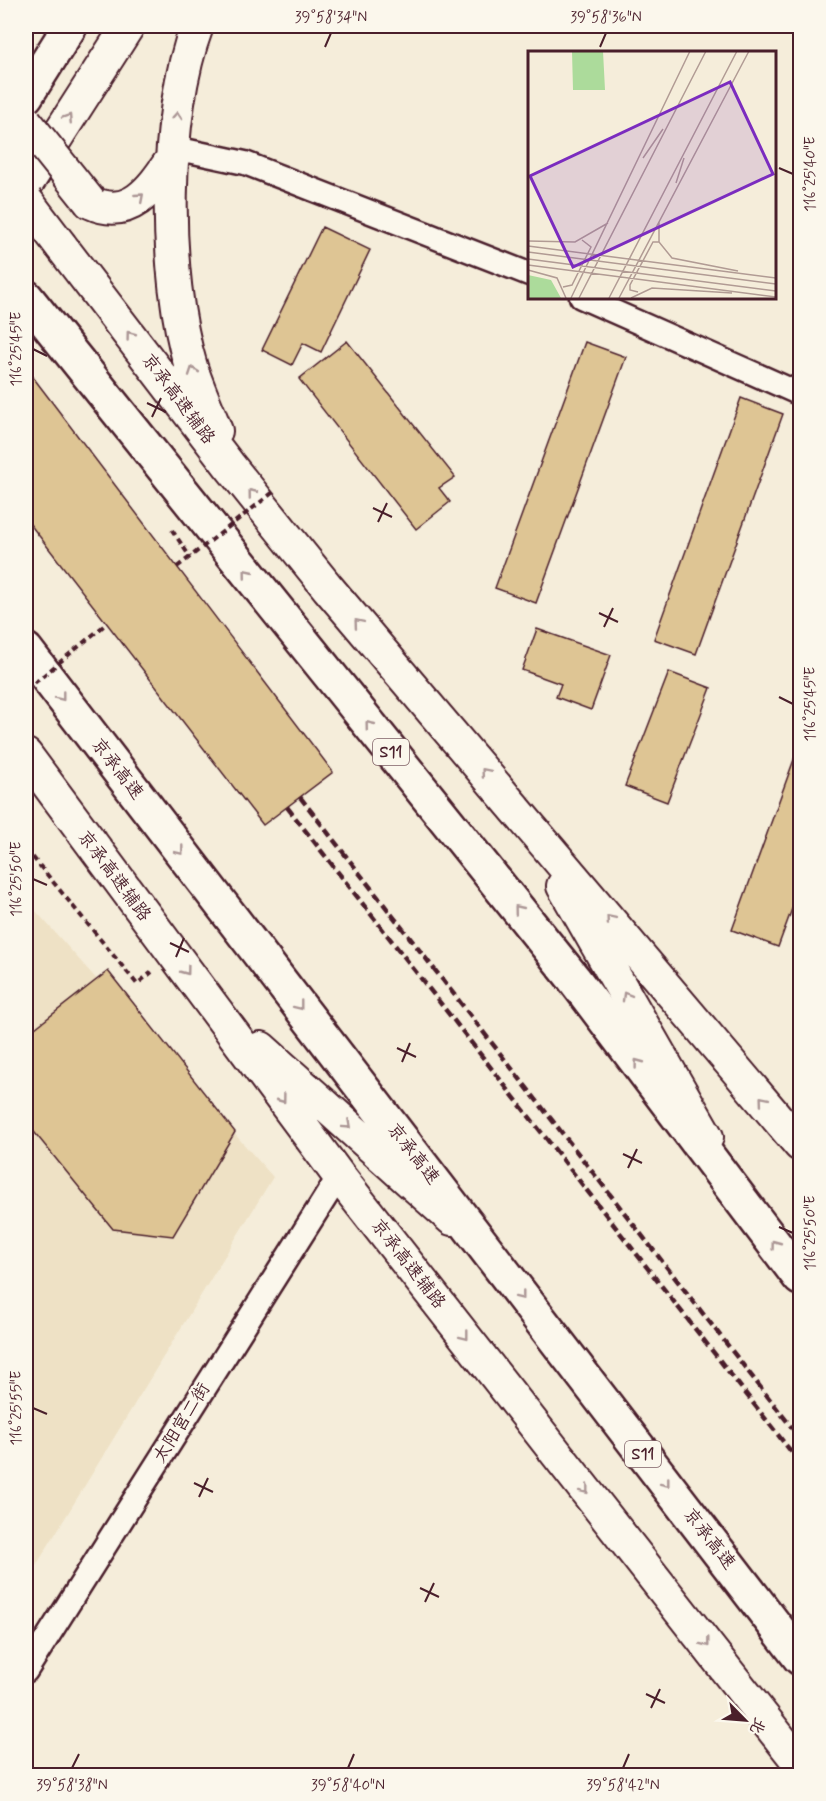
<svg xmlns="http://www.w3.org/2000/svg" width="826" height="1801" font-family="Mynerve,'LXGW WenKai TC',sans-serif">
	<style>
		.built { fill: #eee1c5 }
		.building { fill: #dec594; stroke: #4a1f2b; stroke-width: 1.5 }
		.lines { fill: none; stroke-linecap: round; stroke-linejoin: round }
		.street-casing { stroke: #4a1f2b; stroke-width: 27 }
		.secondary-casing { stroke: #4a1f2b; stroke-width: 36 }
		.primary-casing { stroke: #4a1f2b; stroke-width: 38 }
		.highway-casing { stroke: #4a1f2b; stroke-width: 38 }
		.path { stroke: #4a1f2b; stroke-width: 4; stroke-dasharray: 6 4.5; stroke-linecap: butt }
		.street { stroke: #fbf7ec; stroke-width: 22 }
		.secondary { stroke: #fbf7ec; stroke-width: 32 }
		.primary { stroke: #fbf7ec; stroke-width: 33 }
		.highway { stroke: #fbf7ec; stroke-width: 33 }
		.rail { stroke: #4a1f2b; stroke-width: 4.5; stroke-dasharray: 9 4.5; stroke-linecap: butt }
		.secondary-bridge-casing { stroke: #4a1f2b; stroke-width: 36; stroke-linecap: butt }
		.path-bridge { stroke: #4a1f2b; stroke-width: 4; stroke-dasharray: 6 4.5; stroke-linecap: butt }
		.secondary-bridge { stroke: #fbf7ec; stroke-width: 32 }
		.oneway { stroke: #ab9695 }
		.ticks { fill: none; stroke: #4a1f2b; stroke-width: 2 }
		.labels { text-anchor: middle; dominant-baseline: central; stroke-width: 5; stroke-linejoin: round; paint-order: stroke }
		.shield { fill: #fbf7ec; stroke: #7f6065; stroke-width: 1.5 }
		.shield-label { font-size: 16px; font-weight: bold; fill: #4a1f2b }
		.street-label { font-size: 18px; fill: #4a1f2b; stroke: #fbf7ec }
		.inset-road { fill: none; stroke: #b19b94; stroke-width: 1.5 }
		.view { fill: #7b2cbf; fill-opacity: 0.15; stroke: #7b2cbf; stroke-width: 3 }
		.inset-edge { fill: none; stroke: #4a1f2b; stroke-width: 3 }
		.neatline { fill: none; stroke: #4a1f2b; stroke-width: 2 }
		.ticks-label { font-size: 15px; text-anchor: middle; fill: #4a1f2b }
	</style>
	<rect width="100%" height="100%" fill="#f5edda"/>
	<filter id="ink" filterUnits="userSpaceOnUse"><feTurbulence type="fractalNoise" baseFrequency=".0167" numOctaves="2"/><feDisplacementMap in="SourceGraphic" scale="12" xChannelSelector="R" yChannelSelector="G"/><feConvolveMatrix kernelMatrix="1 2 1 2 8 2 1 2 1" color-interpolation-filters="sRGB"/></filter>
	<g filter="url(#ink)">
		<path class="built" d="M26 900 273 1177 26 1582Z"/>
		<path class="building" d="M322 227 370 250 321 352 303 343 292 365 262 350Z
			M347 341 455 477 439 488 450 502 416 529 299 379Z
			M585 342 626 357 536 603 495 588Z
			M26 368 333 772 263 825 26 519Z
			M741 398 783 414 696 654 654 639Z
			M537 629 611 655 591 710 556 697 561 684 522 670Z
			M669 672 711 688 667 802 625 786Z
			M800 743V887L778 947 732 930Z
			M108 971 235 1132 173 1236 113 1229 26 1122V1035Z"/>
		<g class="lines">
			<defs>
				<path id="street" d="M175 148 245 163 529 274
					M581 297 800 394
					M26 1671 339 1176"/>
				<path id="secondary" d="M197 26C163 116 163 275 191 367 198 389 208 410 216 431
					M26 185 128 26
					M90 202C132 222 154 185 174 156
					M61 246 229 465 328 588 800 1145
					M26 755 339 1176 800 1764
					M563 886 707 1137
					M261 1048 452 1219"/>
				<path id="primary" d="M26 96 70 26"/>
				<path id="highway" d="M26 297 574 979 800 1278
					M26 650 800 1658"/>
			</defs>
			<use href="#street" class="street-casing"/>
			<use href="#secondary" class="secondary-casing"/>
			<use href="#primary" class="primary-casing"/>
			<use href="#highway" class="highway-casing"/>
			<path class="path" d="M172 530 190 557
				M26 849 137 984 152 972"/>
			<use href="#street" class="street"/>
			<use href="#secondary" class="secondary"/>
			<use href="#primary" class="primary"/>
			<use href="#highway" class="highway"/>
			<path class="rail" d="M300 797 800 1438
				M287 807 800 1463"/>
			<defs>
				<path id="secondary-bridge" d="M26 122 90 202
					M26 200 61 246"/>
			</defs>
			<use href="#secondary-bridge" class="secondary-bridge-casing"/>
			<path class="path-bridge" d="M177 567 276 490
				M26 690 106 624"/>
			<use href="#secondary-bridge" class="secondary-bridge"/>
		</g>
		<defs><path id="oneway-chevron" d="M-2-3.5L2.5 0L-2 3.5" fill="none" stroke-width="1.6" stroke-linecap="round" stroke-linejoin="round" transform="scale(1.5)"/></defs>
		<g class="oneway">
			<use href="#oneway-chevron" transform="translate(177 116) rotate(-86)"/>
			<use href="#oneway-chevron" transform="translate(68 118) rotate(-57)"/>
			<use href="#oneway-chevron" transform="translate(140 197) rotate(-41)"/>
			<use href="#oneway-chevron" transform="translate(130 335) rotate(-127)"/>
			<use href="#oneway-chevron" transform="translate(193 371) rotate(-109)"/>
			<use href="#oneway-chevron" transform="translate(252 493) rotate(-129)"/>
			<use href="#oneway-chevron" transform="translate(247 573) rotate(-129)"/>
			<use href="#oneway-chevron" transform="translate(358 623) rotate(-130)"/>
			<use href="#oneway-chevron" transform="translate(61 697) rotate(52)"/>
			<use href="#oneway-chevron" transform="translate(369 725) rotate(-129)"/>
			<use href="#oneway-chevron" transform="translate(485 772) rotate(-130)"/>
			<use href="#oneway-chevron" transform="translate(180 851) rotate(52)"/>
			<use href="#oneway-chevron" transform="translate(518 909) rotate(-129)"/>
			<use href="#oneway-chevron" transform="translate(610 919) rotate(-130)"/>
			<use href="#oneway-chevron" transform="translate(186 971) rotate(53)"/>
			<use href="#oneway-chevron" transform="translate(626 996) rotate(-120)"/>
			<use href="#oneway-chevron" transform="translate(299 1006) rotate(52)"/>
			<use href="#oneway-chevron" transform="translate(638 1063) rotate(-127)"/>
			<use href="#oneway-chevron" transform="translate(282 1099) rotate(53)"/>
			<use href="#oneway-chevron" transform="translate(763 1100) rotate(-130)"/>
			<use href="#oneway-chevron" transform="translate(347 1125) rotate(42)"/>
			<use href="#oneway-chevron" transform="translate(775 1244) rotate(-127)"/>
			<use href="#oneway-chevron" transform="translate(521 1296) rotate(52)"/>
			<use href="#oneway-chevron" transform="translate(465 1336) rotate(52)"/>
			<use href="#oneway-chevron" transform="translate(666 1483) rotate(52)"/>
			<use href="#oneway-chevron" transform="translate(585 1490) rotate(52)"/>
			<use href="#oneway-chevron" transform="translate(706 1643) rotate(52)"/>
		</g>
	</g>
	<path class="ticks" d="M325 47 331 33M600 47 606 33M779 168 793 174M33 349 47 356M147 403 166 412M152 417 161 398M373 508 392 517M378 522 387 503M599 613 618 622M604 627 613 608M779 697 793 704M33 879 47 885M170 943 189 952M176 957 184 938M397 1048 416 1057M402 1062 410 1043M623 1154 642 1163M628 1168 637 1149M779 1227 793 1233M33 1408 47 1414M194 1483 213 1492M199 1497 208 1478M420 1588 439 1597M425 1602 434 1583M646 1694 665 1703M651 1708 660 1689M72 1768 79 1754M348 1768 354 1754M623 1768 629 1754"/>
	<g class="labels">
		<g class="shield">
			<rect x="373" y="739" width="36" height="26" rx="4.5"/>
			<rect x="625" y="1441" width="36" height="26" rx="4.5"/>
		</g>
		<g class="shield-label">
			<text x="391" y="752">S11</text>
			<text x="643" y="1454">S11</text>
		</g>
		<g class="street-label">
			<text transform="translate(178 399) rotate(53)">京承高速辅路</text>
			<text transform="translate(117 769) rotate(52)">京承高速</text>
			<text transform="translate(114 876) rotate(53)">京承高速辅路</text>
			<text transform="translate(413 1154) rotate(52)">京承高速</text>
			<text transform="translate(408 1264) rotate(52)">京承高速辅路</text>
			<text transform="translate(182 1423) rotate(-58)">太阳宫二街</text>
			<text transform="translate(709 1539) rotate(52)">京承高速</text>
		</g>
	</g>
	<g transform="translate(528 51)">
		<rect width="248" height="248" fill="#f5edda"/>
		<path d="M44 0H75L77 39H45ZM0 224 23 229 33 247H0Z" fill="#acdb9b"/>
		<path class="inset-road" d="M115 107 135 78M148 132 156 107M131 171V191L144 207 210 220M0 190 47 191 80 172M0 195 248 227M0 201 248 233M0 208 248 240M0 214 248 246M0 219 29 227 38 247M35 236 44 234 63 196 54 189M110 241 102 239V234L125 191H131M43 247 162 0M51 247 178 0M81 247 209 0M91 247 221 0M103 247 124 237 204 242"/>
		<path class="view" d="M202 31 245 123 45 216 2 125Z"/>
		<rect width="248" height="248" class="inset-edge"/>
	</g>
	<rect width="826" height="1801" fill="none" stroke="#fbf7ec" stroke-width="66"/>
	<g transform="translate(745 1720) rotate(115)" stroke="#fbf7ec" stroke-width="4.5" paint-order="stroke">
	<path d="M0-4.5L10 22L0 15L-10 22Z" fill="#4a1f2b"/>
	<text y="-9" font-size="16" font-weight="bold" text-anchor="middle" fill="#4a1f2b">北</text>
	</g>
	<rect x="33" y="33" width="760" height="1735" class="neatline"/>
	<g class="ticks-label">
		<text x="331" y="22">39°58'34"N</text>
		<text x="606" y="22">39°58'36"N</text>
		<text transform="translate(810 174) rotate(-90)" y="5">116°25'40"E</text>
		<text transform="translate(16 349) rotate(-90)" y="5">116°25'45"E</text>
		<text transform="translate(810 704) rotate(-90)" y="5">116°25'45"E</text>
		<text transform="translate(16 879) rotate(-90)" y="5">116°25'50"E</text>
		<text transform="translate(810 1233) rotate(-90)" y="5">116°25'50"E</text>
		<text transform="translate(16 1408) rotate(-90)" y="5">116°25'55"E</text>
		<text x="72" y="1790">39°58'38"N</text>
		<text x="348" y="1790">39°58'40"N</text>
		<text x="623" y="1790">39°58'42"N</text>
	</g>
</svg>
